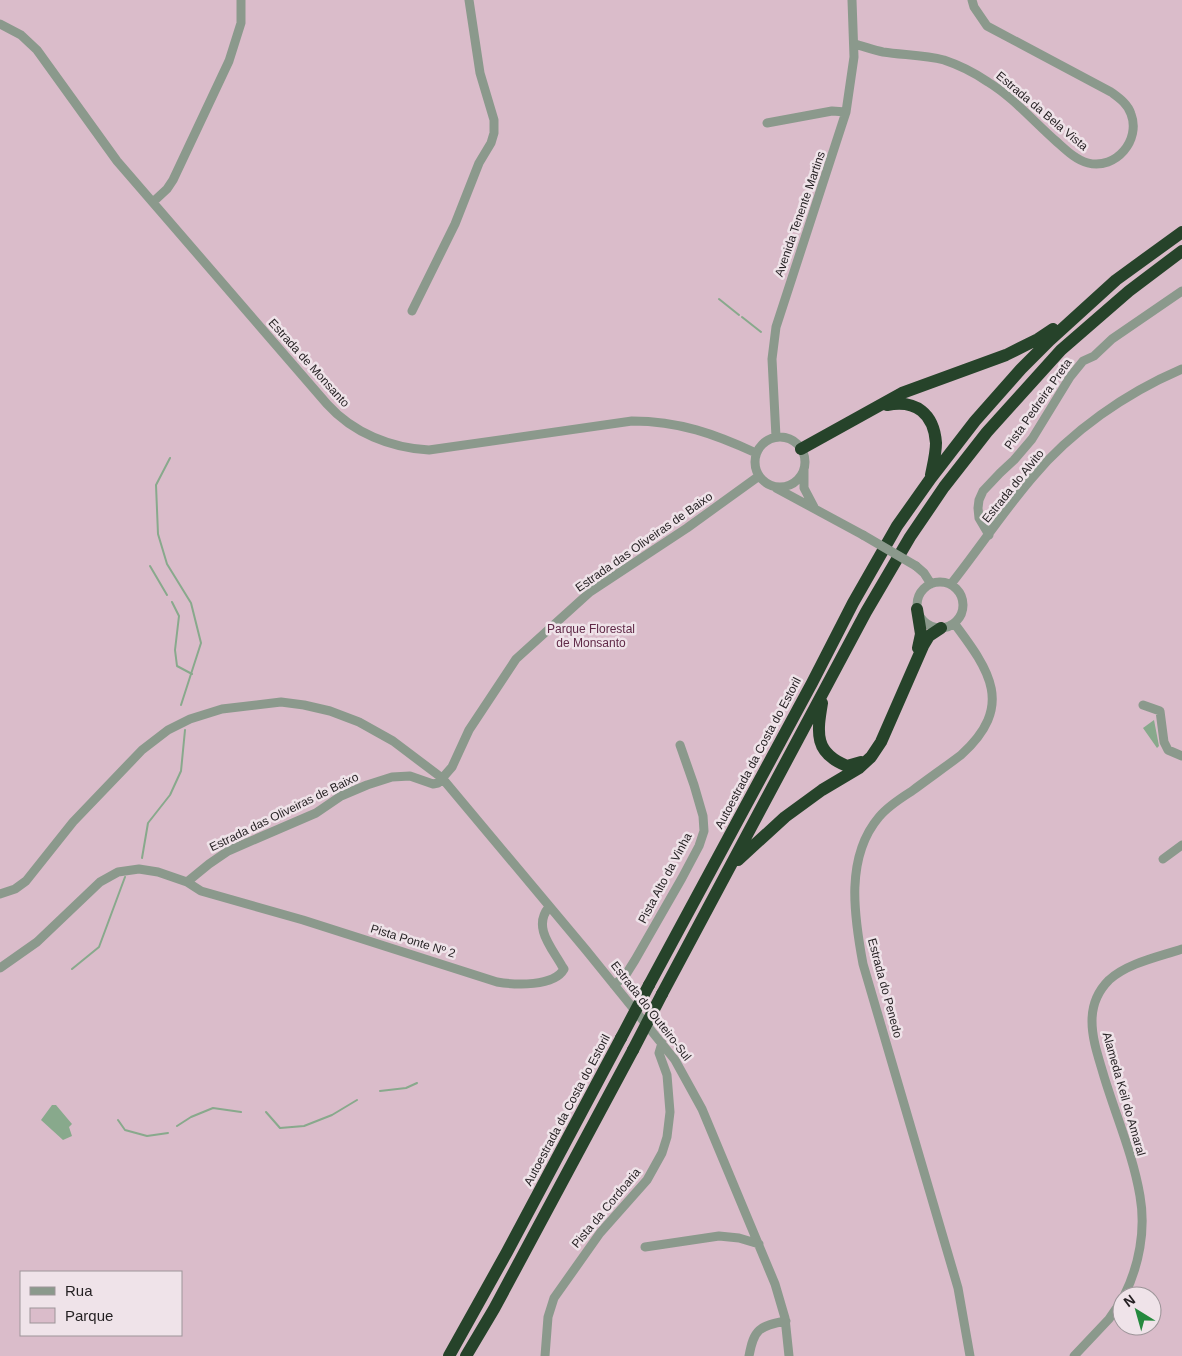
<svg xmlns="http://www.w3.org/2000/svg" width="1182" height="1356" font-family="Arial,sans-serif">
	<style>
		.green { fill: #dabcca; fill-rule: evenodd }
		.water { fill: #88a98c }
		.lines { fill: none; stroke-linecap: round; stroke-linejoin: round }
		.stream { stroke: #88a98c; stroke-width: 2 }
		.minor { stroke: #8b998c; stroke-width: 9 }
		.highway { stroke: #26432a; stroke-width: 12 }
		.minor-bridge { stroke: #8b998c; stroke-width: 9 }
		.highway-bridge { stroke: #26432a; stroke-width: 12 }
		.labels { text-anchor: middle; dominant-baseline: central; stroke-width: 5; stroke-linejoin: round; paint-order: stroke }
		.street-label { font-size: 12px; fill: #231f21; stroke: #efe3e9 }
		.park-label { font-size: 12px; fill: #602a48; stroke: #efe3e9 }
	</style>
	<rect width="100%" height="100%" fill="#efe3e9"/>
	<path class="green" d="M0 0H1182V1356H0ZM21 1272H181V1335H21ZM1122 1296H1152V1326H1122Z"/>
	<path class="water" d="M1154 720 1159 746 1157 748 1143 728Z
		M52 1105H56L72 1124 69 1127 72 1136 63 1140 41 1120Z"/>
	<g class="lines">
		<path class="stream" d="M719 299 739 315
			M742 317 761 332
			M170 458 156 485 158 534 167 564 191 603 201 643 181 705
			M150 566 167 595
			M172 602 179 616 175 650 177 666 192 674
			M142 858 148 823 170 795 181 771 185 730
			M72 969 99 947 125 877
			M380 1091 406 1088 417 1083
			M266 1112 280 1128 304 1126 332 1115 357 1100
			M118 1120 125 1130 147 1136 168 1133
			M177 1126 191 1117 213 1108 241 1112"/>
		<path class="minor" d="M0 24 21 35 37 50 117 161 327 404C353 433 391 448 429 450L632 421C679 421 715 434 756 453
			M854 44C863 46 873 50 883 52 903 55 924 55 944 60 959 65 975 73 988 82 1014 98 1034 122 1057 142 1066 150 1076 160 1088 163 1116 170 1141 140 1131 114 1128 104 1119 98 1111 92L987 26 974 7 972 0
			M767 123 832 111 846 112
			M153 202 167 189 173 180 229 61 241 23V0
			M412 311 455 224 479 163 491 143 494 133V120L480 73 469 0
			M755 462a25 25 0 1 1 50 0a25 25 0 1 1-50 0Z
			M776 437 772 359 776 327 846 112 854 57 852 0
			M804 470V488L814 507
			M776 488 863 535
			M989 535 979 518 978 508 979 500 983 491 1000 473 1014 460 1032 439 1070 377 1083 361 1094 356 1112 339 1182 291
			M916 566 924 573 931 584
			M917 605a23 23 0 1 1 46 0a23 23 0 1 1-46 0Z
			M951 584C978 550 1003 512 1032 478 1071 431 1126 393 1182 369
			M954 623C990 671 1015 706 961 755 945 767 928 779 912 791 901 798 888 806 879 817 845 857 854 916 863 964L958 1288 970 1356
			M1143 705 1160 711 1164 742 1168 750 1182 756
			M1163 859 1182 845
			M187 882 209 864 228 851 316 813 341 796 367 785 392 777 410 776 433 784 438 783 452 767 469 730 516 659 590 592 687 528 759 476
			M0 894 15 889 26 881 73 822 142 750 168 730 190 719 222 709 281 702 304 705 330 711 359 722 393 741 442 778 586 950 675 1060 702 1109 775 1284 785 1318 789 1356
			M0 968 37 942 100 882 118 872 139 869 158 872 187 882 201 891 303 920 497 982C515 985 554 987 564 969L562 966C552 948 532 927 549 907
			M614 985 625 976 635 960 682 878 699 846 704 831 703 816 694 785 680 745
			M645 1247 719 1236 739 1238 759 1244
			M1124 1296C1139 1266 1146 1230 1140 1196 1133 1154 1115 1114 1103 1073 1098 1056 1092 1039 1092 1021 1092 1006 1098 991 1109 980 1128 963 1158 957 1182 949
			M545 1356 548 1317 554 1298 600 1233 647 1180 662 1153 667 1137 670 1112 667 1075 659 1053 662 1043
			M749 1356C754 1329 759 1326 786 1321
			M1074 1356 1109 1319 1122 1300"/>
		<path class="highway" d="M887 405C916 399 934 414 936 443 936 453 933 465 931 475
			M801 449 902 393 1006 355 1038 339 1053 329
			M917 609 921 634 918 648
			M822 703C817 733 814 753 847 766L861 762
			M738 860 785 817 822 790 859 768 871 757 881 742 923 646 929 636 941 628
			M649 985 812 683 853 603 897 526 931 478 975 421 1021 369 1050 340 1116 280 1182 232
			M662 994 866 612 910 537 944 487 987 432 1061 350 1129 291 1182 251
			M449 1356 507 1252 621 1038
			M466 1356 494 1309 633 1050"/>
		<path class="minor-bridge" d="M863 535 916 566"/>
		<path class="highway-bridge" d="M621 1038 649 985
			M633 1050 662 994"/>
	</g>
	<g class="labels">
		<g class="street-label">
			<text transform="translate(1042 111) rotate(40)">Estrada da Bela Vista</text>
			<text transform="translate(800 214) rotate(-71)">Avenida Tenente Martins</text>
			<text transform="translate(309 363) rotate(48)">Estrada de Monsanto</text>
			<text transform="translate(1038 404) rotate(-55)">Pista Pedreira Preta</text>
			<text transform="translate(1013 486) rotate(-51)">Estrada do Alvito</text>
			<text transform="translate(644 542) rotate(-35)">Estrada das Oliveiras de Baixo</text>
			<text transform="translate(758 753) rotate(-62)">Autoestrada da Costa do Estoril</text>
			<text transform="translate(284 812) rotate(-26)">Estrada das Oliveiras de Baixo</text>
			<text transform="translate(665 878) rotate(-62)">Pista Alto da Vinha</text>
			<text transform="translate(413 941) rotate(17)">Pista Ponte Nº 2</text>
			<text transform="translate(885 988) rotate(75)">Estrada do Penedo</text>
			<text transform="translate(651 1011) rotate(52)">Estrada do Outeiro-Sul</text>
			<text transform="translate(1124 1094) rotate(74)">Alameda Keil do Amaral</text>
			<text transform="translate(567 1110) rotate(-62)">Autoestrada da Costa do Estoril</text>
			<text transform="translate(606 1208) rotate(-50)">Pista da Cordoaria</text>
		</g>
		<g class="park-label">
			<text x="591" y="629">Parque Florestal<tspan x="591" dy="14">de Monsanto</tspan></text>
		</g>
	</g>
	<rect x="20" y="1271" width="162" height="65" fill="#efe3e9" stroke="#9d9599"/>
	<rect x="30" y="1287" width="25" height="8" fill="#8b998c" stroke="#9d9599"/>
	<text x="65" y="1296" font-size="15" fill="#231f21">Rua</text>
	<rect x="30" y="1308" width="25" height="15" fill="#dabcca" stroke="#9d9599"/>
	<text x="65" y="1321" font-size="15" fill="#231f21">Parque</text>
	<g transform="translate(1137 1311) rotate(323)"><circle r="24" fill="#efe3e9" stroke="#9d9599"/>
	<path d="M0-4L9 19L0 12L-9 19Z" fill="#25893e"/>
	<text y="-8" font-size="14" font-weight="bold" text-anchor="middle" fill="#231f21">N</text>
	</g>
</svg>
